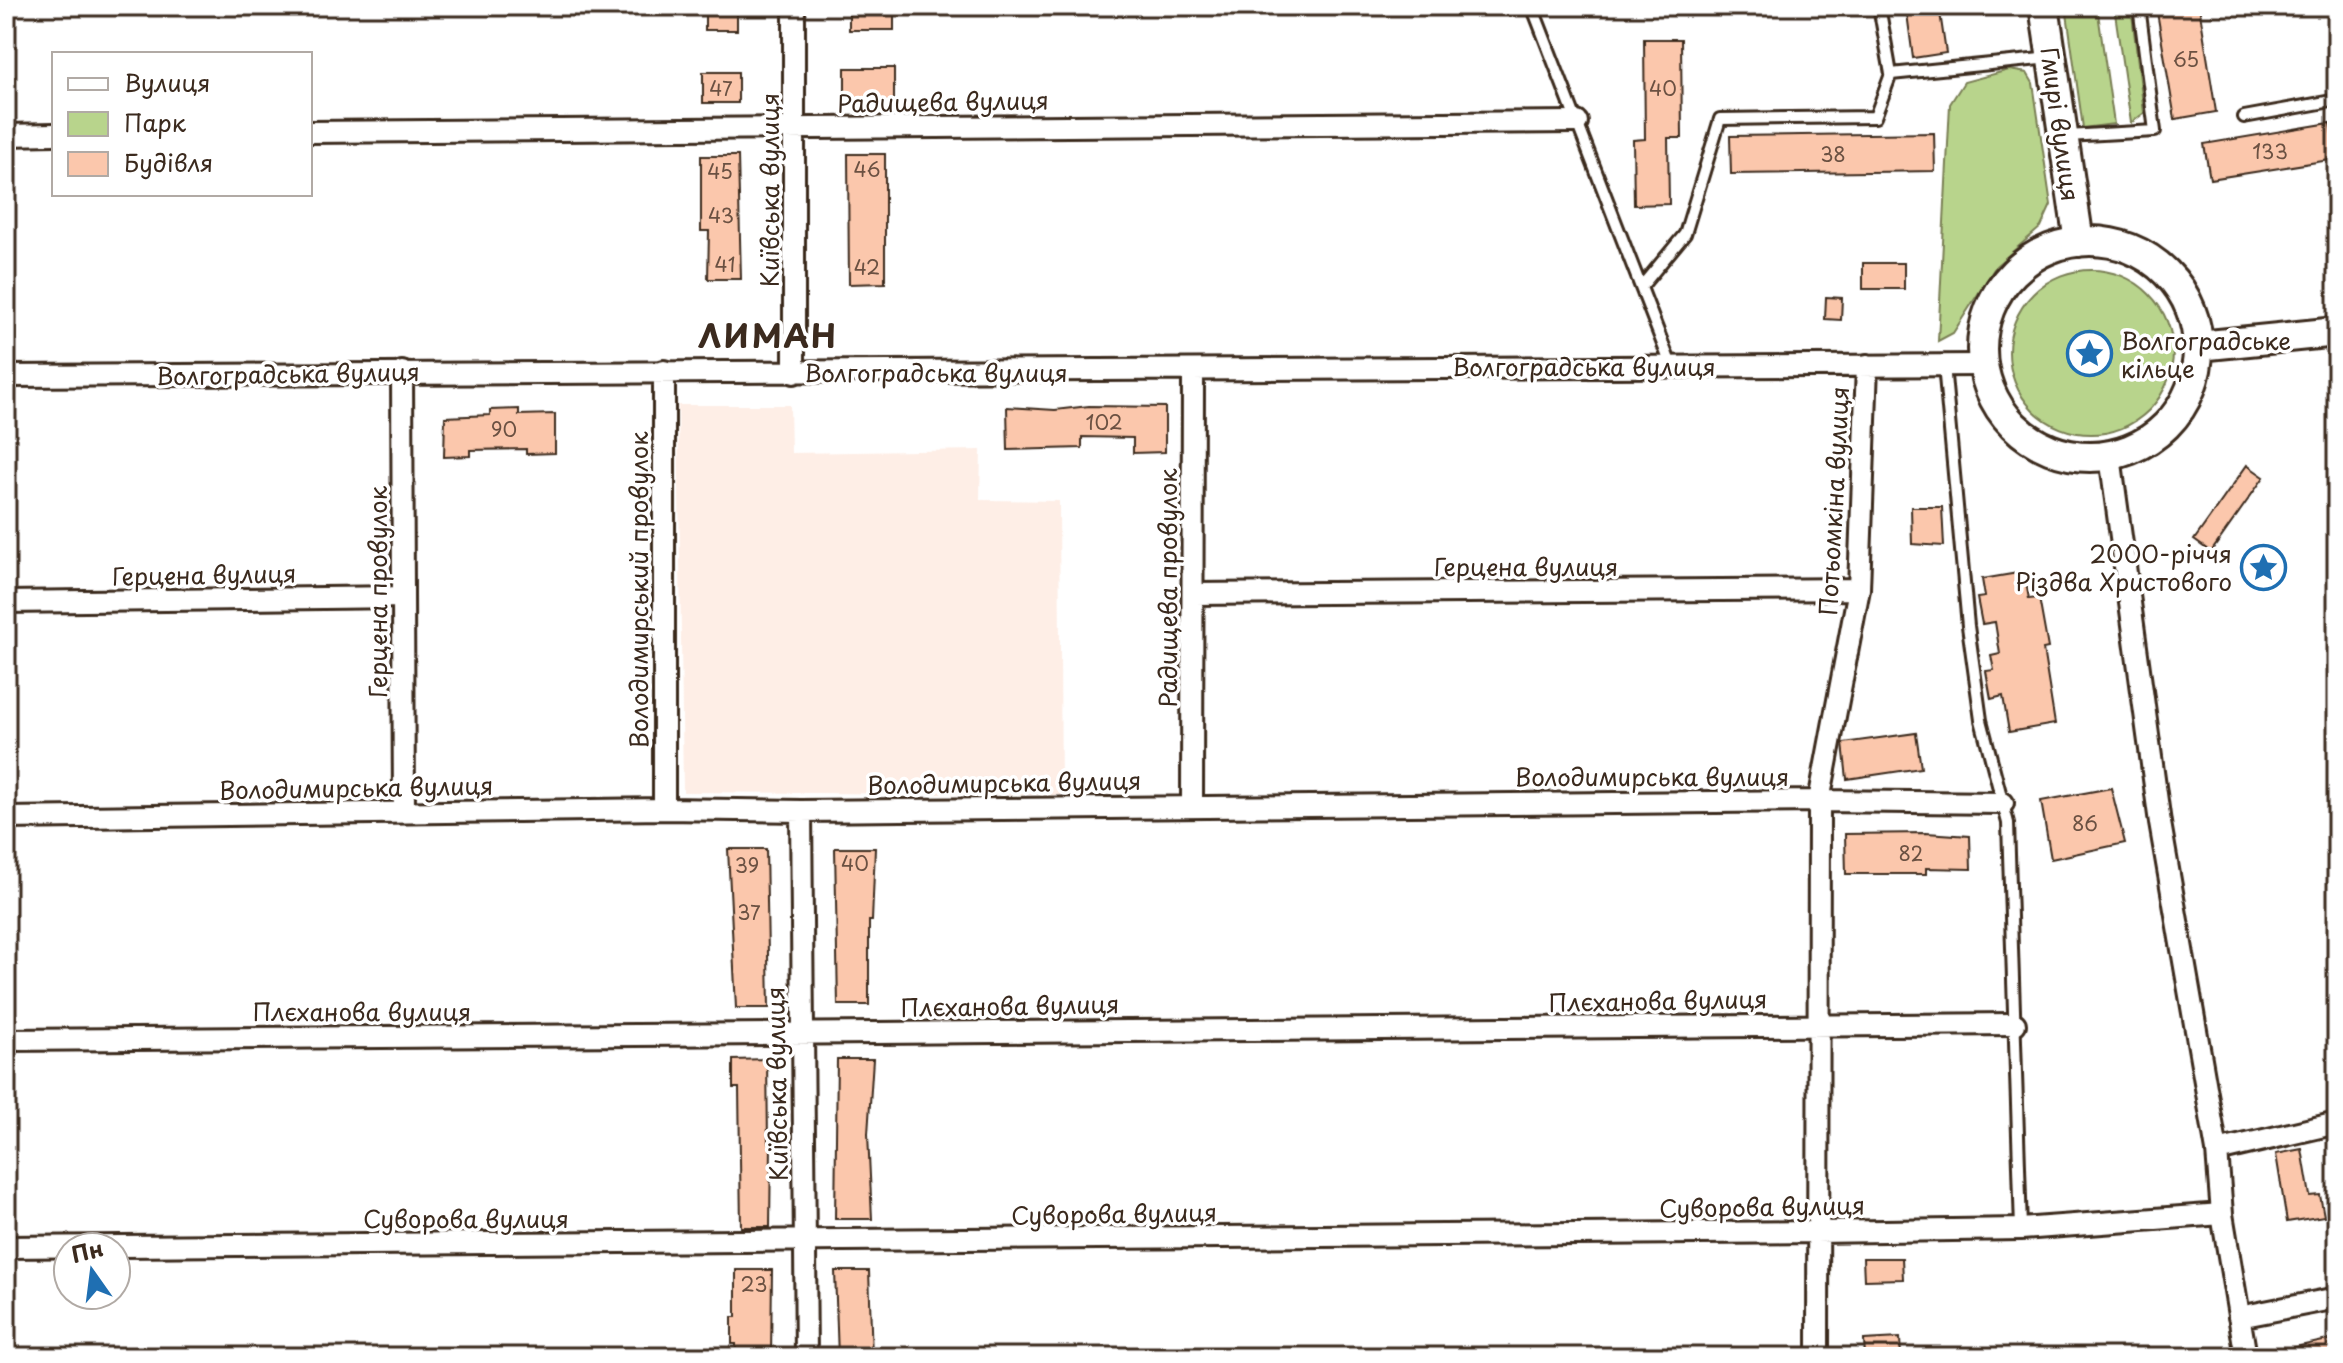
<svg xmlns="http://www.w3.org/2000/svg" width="2343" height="1363" font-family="'Playpen Sans',sans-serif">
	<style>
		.built { fill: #feeee6 }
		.green { fill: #b8d48c; stroke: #7a7f55; stroke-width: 2 }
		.building { fill: #fbc7ac; stroke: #3b2a1e; stroke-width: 2 }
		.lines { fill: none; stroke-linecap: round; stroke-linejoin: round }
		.lane-casing { stroke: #3b2a1e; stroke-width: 16 }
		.street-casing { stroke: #3b2a1e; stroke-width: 26 }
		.secondary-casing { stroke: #3b2a1e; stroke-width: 34 }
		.lane { stroke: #fff; stroke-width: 10 }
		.street { stroke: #fff; stroke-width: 20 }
		.secondary { stroke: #fff; stroke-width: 28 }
		.labels { text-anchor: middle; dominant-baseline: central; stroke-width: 7; stroke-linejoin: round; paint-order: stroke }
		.number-label { font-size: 20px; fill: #6b5142 }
		.street-label { font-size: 24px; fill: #3b2a1e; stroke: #fff }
		.poi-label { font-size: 24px; fill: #3b2a1e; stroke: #fff; text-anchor: start }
		.district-label { font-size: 32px; font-weight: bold; letter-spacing: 2px; fill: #3b2a1e; stroke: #fff }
	</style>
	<rect width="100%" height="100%" fill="#fff"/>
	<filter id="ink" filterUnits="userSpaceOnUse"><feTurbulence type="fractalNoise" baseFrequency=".0125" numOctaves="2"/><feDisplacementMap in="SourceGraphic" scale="16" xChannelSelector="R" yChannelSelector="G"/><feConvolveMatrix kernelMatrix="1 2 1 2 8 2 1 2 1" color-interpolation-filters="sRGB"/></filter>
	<g filter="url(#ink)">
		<path class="built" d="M678 405H790L791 453 981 450 980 500 1059 501 1061 795 683 792Z"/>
		<path class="green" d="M2066 6H2097L2114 124 2083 128Z
			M2114 6H2131L2144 113 2131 123Z
			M2009 70 2027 73 2033 83 2051 205 2041 227 1996 266 1953 333 1938 341 1950 104 1964 82Z
			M2009 352a82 82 0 1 1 164 0a82 82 0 1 1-164 0Z"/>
		<path class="building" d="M705 6 737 7V30H705Z
			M849 6H894V30H849Z
			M1906 6H1939L1946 53 1913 58Z
			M2156 6H2199L2216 112 2175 119Z
			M1644 39H1681L1682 138H1668L1669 204 1634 205 1633 140 1645 139Z
			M845 68H894V102H845Z
			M703 72H738V103H703Z
			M2330 123 2336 159 2210 179 2204 144Z
			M1934 133 1935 171 1731 174 1730 136Z
			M848 154H885V283L849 284Z
			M701 156H738L741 279H708L709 231H701Z
			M1863 263H1904V289H1863Z
			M1826 297 1842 298 1841 320 1825 319Z
			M1089 406 1165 407V452L1133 453V438L1082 437V448L1008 450 1007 407 1055 410Z
			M519 409V415L555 414V453L526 454V449L470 450V456L444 457 445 417 490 415V410Z
			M2247 465 2264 477 2211 552 2194 540Z
			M1911 507H1942L1944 546 1912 544Z
			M2024 572 2029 599 2039 598 2048 648 2043 649 2055 724 2009 732 2003 696 1991 699 1986 671 1994 670 1991 656 2000 654 1995 622 1982 624 1977 598 1985 597 1982 579Z
			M1916 733 1921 768 1847 779 1843 743Z
			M2111 788 2125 843 2051 859 2041 801Z
			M1926 833 1970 836 1971 869 1926 868V874H1846L1845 834Z
			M835 848H875L872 921H869V1005H838Z
			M728 849H766L769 1008H736Z
			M767 1059 768 1143H771L770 1227H741L739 1088H733V1060Z
			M837 1059H873L868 1134 872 1219H835Z
			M2302 1149 2310 1196 2320 1195 2324 1216 2287 1222 2276 1154Z
			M1863 1258H1902L1903 1279 1864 1280Z
			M736 1270H772L771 1357H736V1344H732V1317H736Z
			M835 1271H869L872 1357H838Z
			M1900 1338 1901 1357H1865L1864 1340Z
			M2337 1338V1357H2282L2281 1350Z"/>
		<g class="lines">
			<defs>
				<path id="lane" d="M1532 6 1671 365
					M1879 6 1891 74 2050 58
					M2244 117 2337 100
					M2067 136 2155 131 2139 6
					M1641 287 1685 234 1720 119 1875 117 1891 74
					M1944 365 1968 626 1981 720 2008 823 2021 1229"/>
				<path id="street" d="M794 6V373
					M310 132 1577 122
					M6 135 54 134
					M664 371V809
					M402 372 404 811
					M6 376 1983 365
					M2110 456 2160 823 2217 1151 2222 1214 2246 1357
					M1194 594 1859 589
					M6 602 402 597
					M1192 806 1193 370
					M801 811 806 1357
					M6 818 664 809 801 811 1819 801 2003 803
					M6 1040 2015 1024
					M2217 1151 2337 1123
					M6 1247 1816 1232 2021 1229 2222 1214
					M2239 1317 2337 1298
					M1818 1357 1819 801 1859 589 1867 365"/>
				<path id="secondary" d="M2044 6 2079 242
					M1982 349a108 108 0 1 1 216 0a108 108 0 1 1-216 0Z
					M2199 346 2337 332"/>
			</defs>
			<use href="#lane" class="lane-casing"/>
			<use href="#street" class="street-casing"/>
			<use href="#secondary" class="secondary-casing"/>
			<use href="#lane" class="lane"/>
			<use href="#street" class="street"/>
			<use href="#secondary" class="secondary"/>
		</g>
	</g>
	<defs>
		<symbol id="sight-ring" viewBox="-11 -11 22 22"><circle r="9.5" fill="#fff" stroke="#1f6fb2" stroke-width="1.5"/><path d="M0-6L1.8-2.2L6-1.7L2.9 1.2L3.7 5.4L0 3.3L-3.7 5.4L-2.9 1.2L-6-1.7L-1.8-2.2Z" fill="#1f6fb2"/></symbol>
	</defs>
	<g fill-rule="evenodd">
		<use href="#sight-ring" x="2064" y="328" width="51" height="51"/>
		<use href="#sight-ring" x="2238" y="542" width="51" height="51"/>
	</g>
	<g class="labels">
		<g class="number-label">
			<text x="2186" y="59">65</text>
			<text x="721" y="88">47</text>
			<text x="1663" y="88">40</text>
			<text x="2270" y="151">133</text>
			<text x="1833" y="154">38</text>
			<text x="867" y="169">46</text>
			<text x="720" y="171">45</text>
			<text x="721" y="215">43</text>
			<text x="725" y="264">41</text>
			<text x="867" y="267">42</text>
			<text x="1104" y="422">102</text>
			<text x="504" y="429">90</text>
			<text x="2085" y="823">86</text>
			<text x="1911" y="853">82</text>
			<text x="855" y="863">40</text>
			<text x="747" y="865">39</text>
			<text x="749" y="912">37</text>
			<text x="754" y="1284">23</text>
		</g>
		<g class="street-label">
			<text transform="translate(943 101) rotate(-1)">Радищева вулиця</text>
			<text transform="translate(2061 124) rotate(82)">Гмирі вулиця</text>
			<text transform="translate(769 190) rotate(-90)">Київська вулиця</text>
			<text x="1584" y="366">Волгоградська вулиця</text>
			<text x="936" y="372">Волгоградська вулиця</text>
			<text transform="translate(288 373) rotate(-1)">Волгоградська вулиця</text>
			<text transform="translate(1833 501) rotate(-87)">Потьомкіна вулиця</text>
			<text x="1526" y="566">Герцена вулиця</text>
			<text transform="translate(204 574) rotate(-1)">Герцена вулиця</text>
			<text transform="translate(1167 588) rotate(-90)">Радищева провулок</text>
			<text transform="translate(638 590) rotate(-90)">Володимирський провулок</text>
			<text transform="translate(377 592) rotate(-90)">Герцена провулок</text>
			<text x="1652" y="776">Володимирська вулиця</text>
			<text transform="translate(1004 782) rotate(-1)">Володимирська вулиця</text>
			<text transform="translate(356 787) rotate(-1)">Володимирська вулиця</text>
			<text transform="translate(1658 1000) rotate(-1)">Плєханова вулиця</text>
			<text transform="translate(1010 1005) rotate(-1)">Плєханова вулиця</text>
			<text x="362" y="1011">Плєханова вулиця</text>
			<text transform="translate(776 1084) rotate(-91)">Київська вулиця</text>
			<text transform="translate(1762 1206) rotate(-1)">Суворова вулиця</text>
			<text transform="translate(1114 1213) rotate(-1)">Суворова вулиця</text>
			<text x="466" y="1218">Суворова вулиця</text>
		</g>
		<g class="poi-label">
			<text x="2121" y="340">Волгоградське<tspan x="2121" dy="28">кільце</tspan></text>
			<text x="2232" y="553" text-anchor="end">2000-річчя<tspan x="2232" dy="28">Різдва Христового</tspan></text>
		</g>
		<g class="district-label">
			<text x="768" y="335">ЛИМАН</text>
		</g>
	</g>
	<rect width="2343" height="1363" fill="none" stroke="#fff" stroke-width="32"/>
	<rect x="16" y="16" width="2311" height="1331" fill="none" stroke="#3b2a1e" stroke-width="3" filter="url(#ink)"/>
	<rect x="52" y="52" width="260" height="144" fill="#ffffff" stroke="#b1aaa5" stroke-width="2"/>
	<rect x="68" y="78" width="40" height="12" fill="#ffffff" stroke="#b1aaa5" stroke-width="2"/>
	<text x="124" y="92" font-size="24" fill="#3b2a1e">Вулиця</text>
	<rect x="68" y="112" width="40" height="24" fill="#b8d48c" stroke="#b1aaa5" stroke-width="2"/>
	<text x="124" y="132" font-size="24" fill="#3b2a1e">Парк</text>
	<rect x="68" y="152" width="40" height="24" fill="#fbc7ac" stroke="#b1aaa5" stroke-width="2"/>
	<text x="124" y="172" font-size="24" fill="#3b2a1e">Будівля</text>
	<g transform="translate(92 1271) rotate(346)"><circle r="38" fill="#ffffff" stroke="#b1aaa5" stroke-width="2"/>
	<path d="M0-6L14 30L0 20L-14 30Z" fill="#1f6fb2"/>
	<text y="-12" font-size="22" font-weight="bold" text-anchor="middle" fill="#3b2a1e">Пн</text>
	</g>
</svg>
